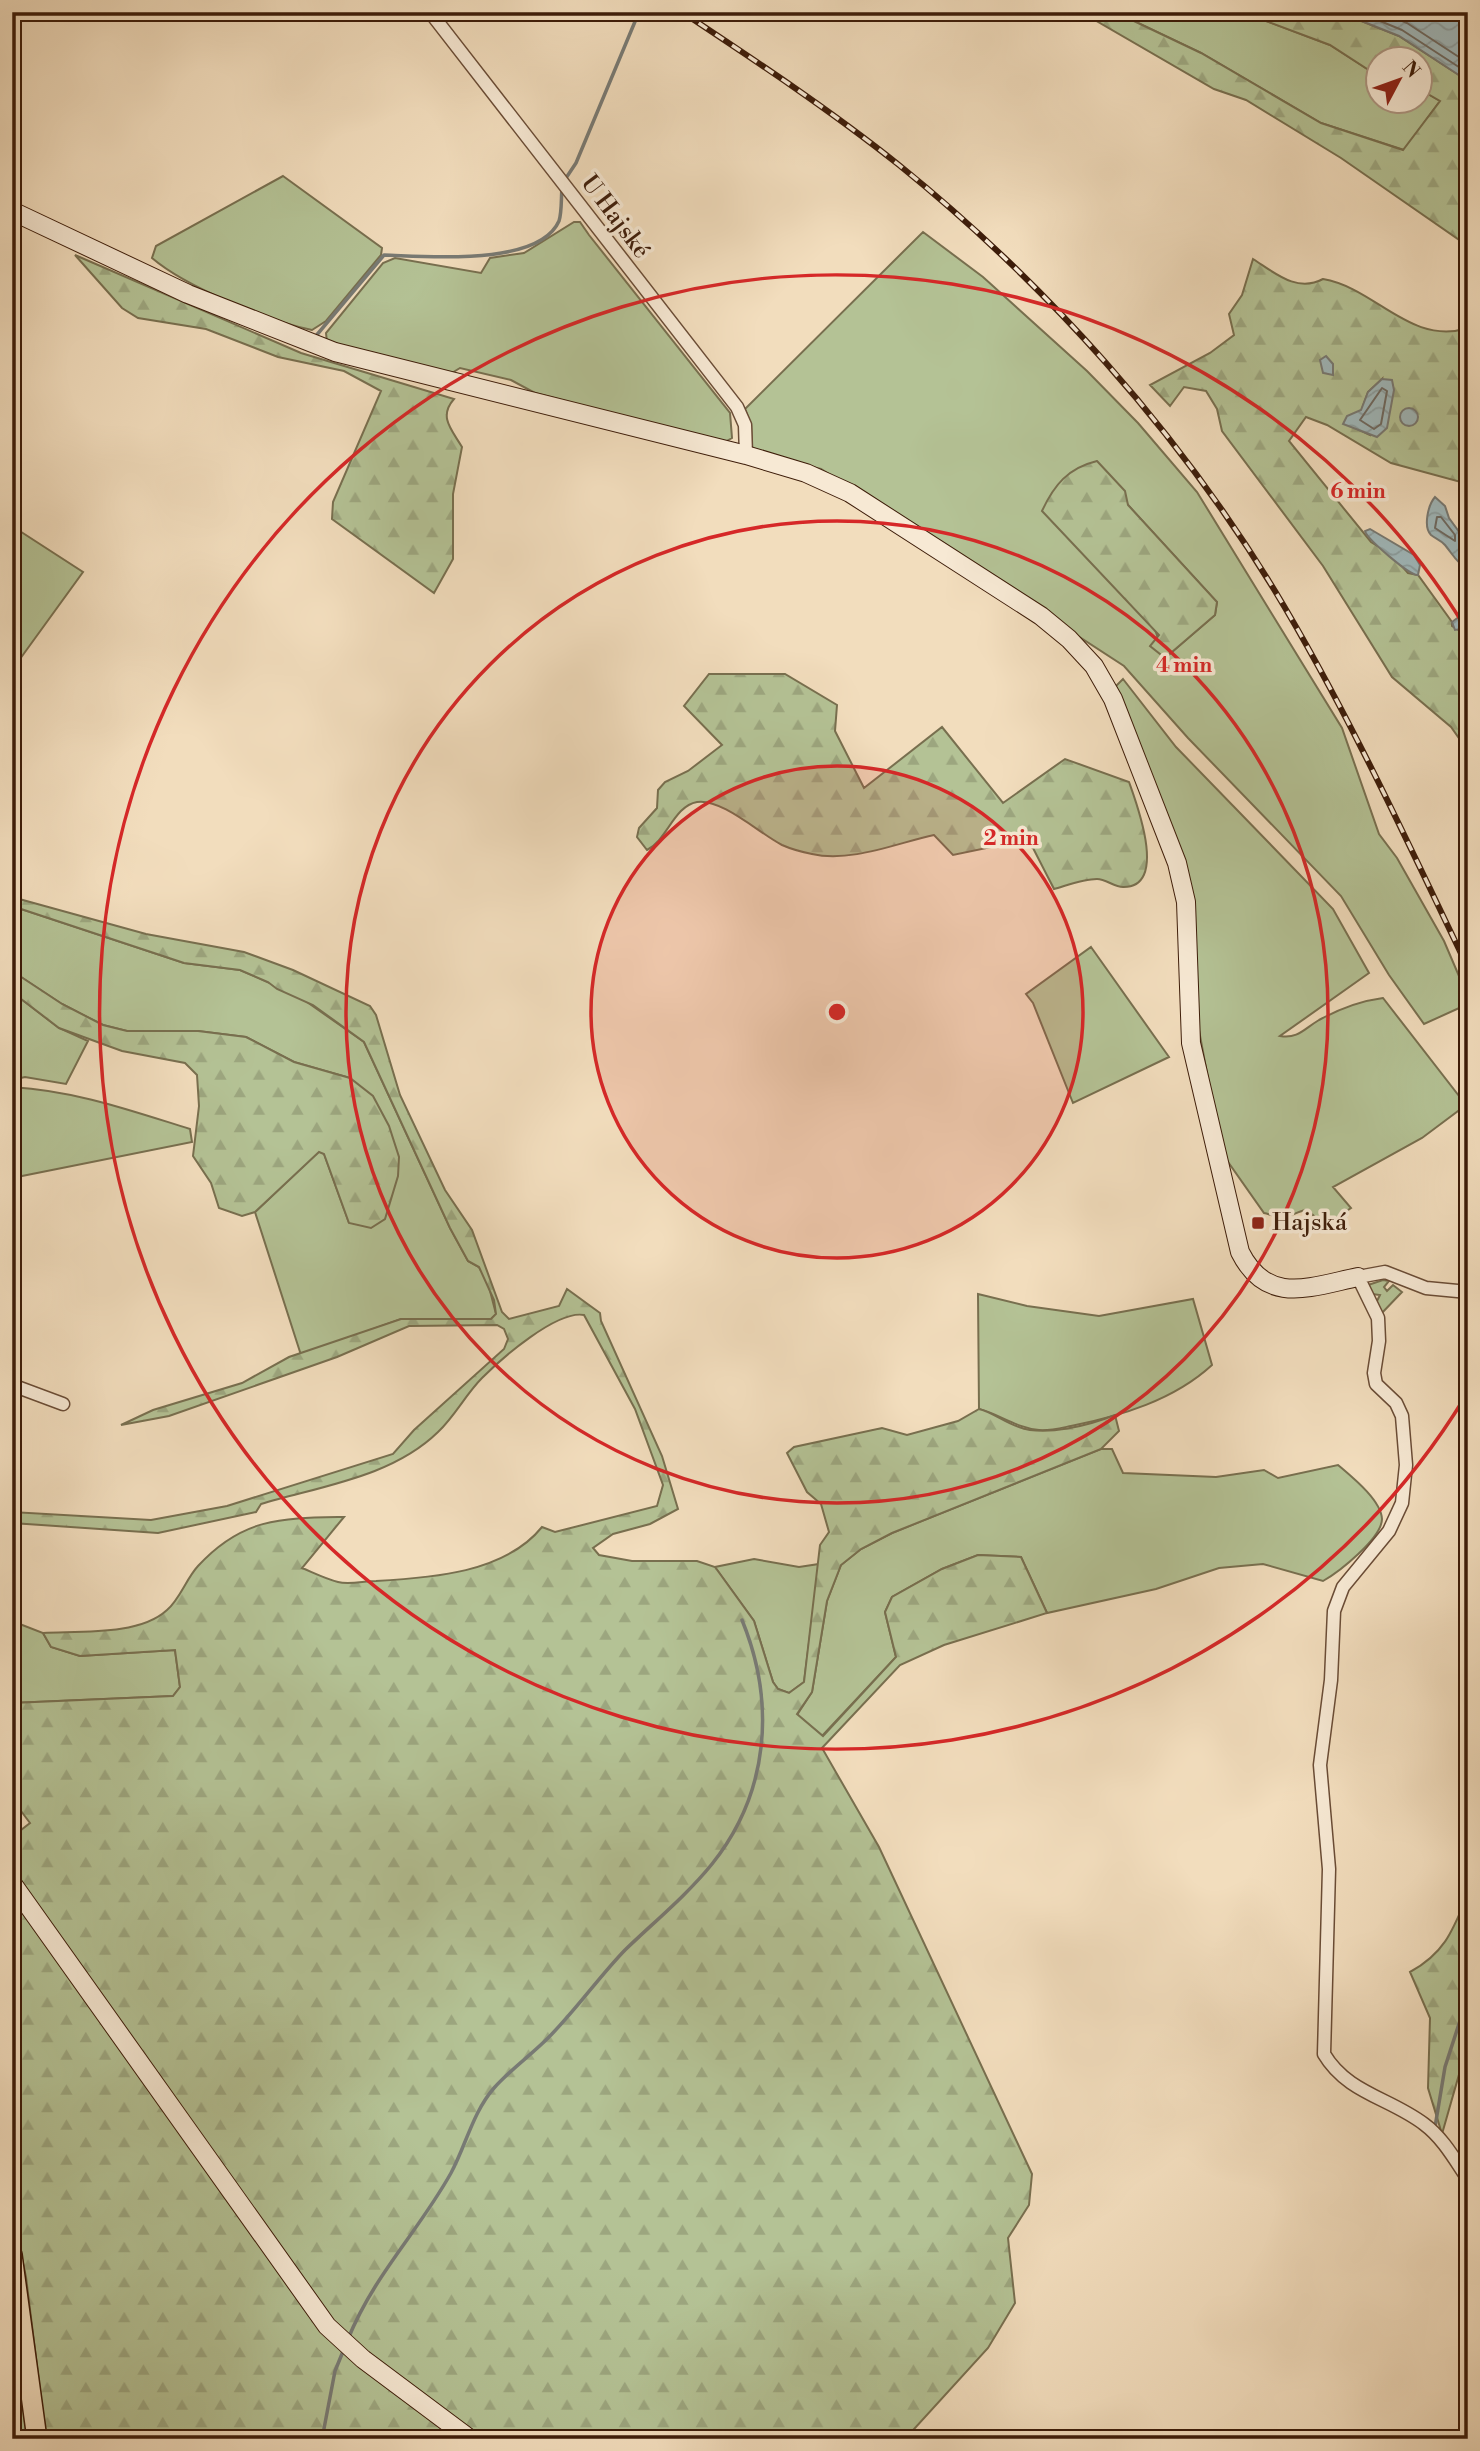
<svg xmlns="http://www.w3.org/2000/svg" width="1480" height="2451" font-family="'Libre Bodoni',serif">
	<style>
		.green { fill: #b4c295; stroke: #786f4f; stroke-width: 2; fill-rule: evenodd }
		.forest { fill: url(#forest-firs); stroke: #786f4f; stroke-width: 2; fill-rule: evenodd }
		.water { fill: url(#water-waves); stroke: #787a74; stroke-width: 2 }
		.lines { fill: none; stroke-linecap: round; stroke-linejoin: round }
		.shore { stroke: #6e6a62; stroke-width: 2 }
		.stream { stroke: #787a74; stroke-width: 3.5 }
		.street-casing { stroke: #6a4c36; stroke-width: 15 }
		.secondary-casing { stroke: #3d1c09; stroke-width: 20 }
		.primary-casing { stroke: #3d1c09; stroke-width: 22 }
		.street { stroke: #f7e9d4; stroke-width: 12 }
		.secondary { stroke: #f7e9d4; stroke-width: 18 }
		.primary { stroke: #f2ddbd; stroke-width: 19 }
		.rail-casing { stroke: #3d1c09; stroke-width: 6 }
		.rail { stroke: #f7e9d4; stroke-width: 3.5; stroke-dasharray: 10; stroke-linecap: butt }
		.ring { fill: none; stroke: #d62828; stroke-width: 3.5 }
		.poi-dot { fill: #8f2418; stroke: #f7e9d4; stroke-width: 2.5 }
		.labels { text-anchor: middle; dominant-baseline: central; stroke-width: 7; stroke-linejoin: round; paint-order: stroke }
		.street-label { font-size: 24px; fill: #3d1c09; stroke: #f7e9d4 }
		.poi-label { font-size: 24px; fill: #3d1c09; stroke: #f7e9d4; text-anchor: start }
		.centre { fill: #d62828; stroke: #f7e9d4; stroke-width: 3.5 }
		.ring-label { font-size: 21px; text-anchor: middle; font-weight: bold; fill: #d62828; stroke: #f7e9d4; stroke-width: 7; stroke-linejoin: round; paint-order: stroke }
	</style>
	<defs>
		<pattern id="forest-firs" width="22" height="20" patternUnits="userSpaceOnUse" patternTransform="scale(1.75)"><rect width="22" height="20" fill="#b4c295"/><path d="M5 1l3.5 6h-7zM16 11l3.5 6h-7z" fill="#9ca67f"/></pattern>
		<pattern id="water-waves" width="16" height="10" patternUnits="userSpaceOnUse" patternTransform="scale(1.75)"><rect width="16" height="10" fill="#a0b9bc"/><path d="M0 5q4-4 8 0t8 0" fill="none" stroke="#8b9ea0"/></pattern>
	</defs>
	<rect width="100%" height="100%" fill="#f2ddbd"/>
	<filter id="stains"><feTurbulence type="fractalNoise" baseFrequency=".00286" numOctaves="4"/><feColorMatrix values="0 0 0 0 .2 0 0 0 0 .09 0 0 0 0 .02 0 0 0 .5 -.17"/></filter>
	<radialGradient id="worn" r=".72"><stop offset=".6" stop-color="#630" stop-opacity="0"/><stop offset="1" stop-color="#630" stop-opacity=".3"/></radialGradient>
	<path class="green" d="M1115 12H1242L1330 45 1378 76V102H1420L1421 90 1440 101 1404 150 1321 123 1201 53Z
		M283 176 382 248 381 255 326 321 312 330C269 321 186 287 152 258L156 246Z
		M574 222H580L589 235 730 413 732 438 723 443 535 393 511 380 460 368 447 376 327 342 326 333 383 263 395 258 481 273 490 258 524 253Z
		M923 232 983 277 1087 371 1138 423 1197 492 1342 728 1379 834 1397 858 1444 941 1468 997V1004L1424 1024 1389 975 1341 896 1188 738 1124 666 821 469 760 455 752 448 751 425 745 409ZM1096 461 1128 505 1217 602 1215 615 1165 658Z
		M12 526 83 572 12 670Z
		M1123 679 1176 747 1333 909 1369 973 1280 1036C1298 1039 1304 1029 1319 1020 1339 1009 1360 1001 1383 998L1466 1105 1422 1138 1333 1187 1351 1208 1322 1227C1303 1198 1305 1215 1282 1217 1278 1218 1269 1214 1264 1213L1226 1159 1219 1138 1196 1014 1190 885 1183 855 1150 779 1116 686Z
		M12 906 184 963 240 970 297 995 364 1042 450 1228 468 1261 479 1267 488 1283 496 1314 491 1319H401L301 1355 255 1212 319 1151 324 1154 349 1223 350 1078 294 1062 246 1037 198 1031H127L103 1025 62 1004 12 971Z
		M1091 947 1169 1057 1073 1103 1033 1003 1026 994Z
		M12 992 59 1028 88 1041 66 1084 25 1077 12 1080Z
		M12 1087C76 1091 129 1110 190 1129L192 1142 12 1178Z
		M1383 1280 1389 1281 1384 1287 1387 1291 1393 1285 1402 1292 1380 1315 1375 1305 1380 1295 1372 1294 1365 1286Z
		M978 1294 1027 1306 1099 1316 1193 1299 1212 1365C1174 1400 1121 1416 1071 1426 1061 1428 1049 1431 1039 1430 1017 1428 1001 1415 979 1409Z
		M1101 1449H1112L1123 1473 1216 1477 1264 1470 1278 1478 1338 1465C1352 1477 1381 1500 1382 1519 1382 1538 1339 1572 1323 1581L1263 1564 1219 1568 1156 1589 1047 1613 1021 1557 978 1555 942 1569 892 1597 885 1612 896 1657 822 1736 797 1715 812 1692 827 1601 841 1565 861 1549 892 1533Z
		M754 1559 799 1567 819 1564 804 1682 789 1693 778 1689 773 1682 754 1621 715 1567Z
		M12 1621 43 1633 51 1647 80 1656 175 1650 180 1687 173 1696 12 1703Z"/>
	<path class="forest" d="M1081 12H1115L1201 53 1321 123 1403 150 1440 101 1421 90 1420 60H1378V76L1330 45 1242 12H1339L1399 36 1468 81V246L1341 158 1246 100 1214 89Z
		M75 255 301 353 454 399C438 417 452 430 462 447L453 494V559L434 593 332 519 333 502 381 391 344 371 278 357 206 329 138 318 122 308Z
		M1253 259C1275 273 1297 293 1323 279 1376 288 1410 346 1468 328V484L1391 463 1327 425 1306 417 1289 441 1371 542 1392 555 1408 573 1418 575 1452 622V626L1460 631 1468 628V751L1451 727 1392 677 1323 566 1222 431 1217 409 1206 391 1184 387 1170 406 1150 385 1210 353 1234 335 1229 314 1242 295ZM1382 379 1370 435 1355 428 1368 392Z
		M1097 461 1125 491 1128 505 1217 602 1215 615 1165 658 1150 646 1159 635 1042 511C1054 485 1068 468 1097 461Z
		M709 674H785L837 705 835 731 864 788 942 727 1003 803 1065 759 1129 782C1136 802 1169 888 1123 887 1114 887 1106 879 1097 879 1084 879 1068 885 1054 889L1033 848 1020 841 953 855 934 835C897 843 850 863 812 854 802 852 791 849 782 845 759 833 721 798 697 802 674 806 667 840 647 850L637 837 639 828 657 808 658 790 665 782 688 771 722 745 684 706Z
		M12 897 146 934 244 952 293 970 370 1006 376 1015 400 1095 445 1190 472 1230 502 1312 509 1319 559 1306 567 1289 600 1313 601 1321 662 1456 678 1509 650 1524 613 1534 593 1548 599 1555 632 1561H697L715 1567 754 1621 773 1682 778 1689 789 1693 804 1682 820 1545 829 1532 821 1504 807 1492 787 1453 794 1447 882 1428 907 1435 958 1421 979 1409C994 1413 1004 1422 1019 1427 1045 1437 1090 1425 1115 1415L1119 1431 1101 1449 892 1533 861 1549 841 1565 827 1601 812 1692 797 1714 823 1736 896 1657 885 1612 892 1597 942 1569 978 1555 1021 1557 1047 1613 944 1645 900 1665 822 1748 879 1847 1032 2174 1029 2205 1008 2238 1015 2303 988 2348 905 2439H46L26 2277 12 2212V1837L30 1823 12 1799V1703L173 1696 180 1687 175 1650 80 1656 51 1647 43 1633C79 1631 139 1636 167 1610 180 1599 186 1579 198 1566 243 1517 283 1518 344 1517L302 1568C314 1573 326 1579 338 1582 349 1585 364 1581 376 1581 431 1578 505 1573 542 1527L555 1532 657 1506 663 1485 635 1409 584 1315C557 1310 502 1358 482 1378 466 1394 455 1416 438 1432 392 1477 321 1486 261 1504L256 1512 158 1533 12 1523V1512L151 1520 227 1506 393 1454 414 1430 504 1349 508 1339 504 1329 497 1325 409 1326 337 1357 169 1416 121 1425 153 1410 242 1383 289 1357 401 1319H491L496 1314 494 1300 479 1267 468 1261 450 1228 364 1042 313 1005 277 989 268 982 240 970 184 963 160 955 12 906Z
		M12 971 62 1004 103 1025 127 1031H198L246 1037 294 1062 350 1078 373 1096 389 1126 399 1157 398 1176 385 1219 371 1228 349 1223 324 1154 319 1152 255 1212 242 1216 219 1208 211 1183 193 1156 199 1106 197 1075 185 1063 122 1051 59 1028 12 992Z
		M1468 1894V2043L1442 2134 1428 2088 1430 2018 1410 1972C1445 1953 1453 1930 1468 1894Z
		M12 2313 27 2439H12Z"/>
	<path class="water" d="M1339 12 1468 15V81L1399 36Z
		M1326 356 1333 364V375L1323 373 1320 360Z
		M1382 379 1392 380 1394 390 1387 428 1377 437 1343 424 1347 416 1361 410 1368 392Z
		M1400 417a9 9 0 1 1 18 0a9 9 0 1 1-18 0Z
		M1435 497 1445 506 1449 518 1468 544V570C1456 562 1454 556 1445 545 1441 540 1436 539 1431 535 1423 527 1428 505 1435 497Z
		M1370 529 1414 555 1420 565 1418 575C1410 576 1367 539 1365 531Z
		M1468 610V628L1455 630 1452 622Z"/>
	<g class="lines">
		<path class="shore" d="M1358 12 1402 30 1468 73
			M1381 12 1407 23 1468 63
			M1382 388 1387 391 1381 424 1374 429 1360 420Z
			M1437 517H1441L1455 535V541L1435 528Z"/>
		<path class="stream" d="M564 181 576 163 639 12
			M315 337 384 255C425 256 539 267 559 221 562 212 561 198 562 188
			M1435 2127 1445 2067 1468 1996
			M348 2339C374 2275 418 2232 451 2173 466 2145 473 2112 494 2088 510 2070 531 2055 548 2038 576 2010 598 1978 625 1950 654 1922 687 1895 712 1864 769 1793 776 1703 742 1620
			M322 2439 335 2371 344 2349"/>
		<defs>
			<path id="street" d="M430 12 737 407 745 425 746 455
				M1468 1292 1426 1288 1385 1272 1358 1277 1378 1318 1379 1341 1374 1373 1376 1384 1396 1403 1402 1416 1406 1465 1402 1503 1389 1531 1343 1587 1334 1611 1331 1680 1320 1765 1329 1869 1324 2054C1347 2093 1390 2098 1424 2124 1443 2138 1455 2160 1468 2179
				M12 1385 63 1404"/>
			<path id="secondary" d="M12 211 188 294 335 352 746 455 806 473 850 493 1041 616 1069 639 1094 666 1113 699 1177 863 1186 902 1191 1043 1240 1252C1267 1306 1310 1287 1358 1277
				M12 1883 327 2326 363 2359 470 2439"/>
			<path id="primary" d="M12 2255 37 2439"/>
		</defs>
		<use href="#street" class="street-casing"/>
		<use href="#secondary" class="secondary-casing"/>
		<use href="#primary" class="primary-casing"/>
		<use href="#street" class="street"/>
		<use href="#secondary" class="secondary"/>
		<use href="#primary" class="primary"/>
		<defs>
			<path id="rail" d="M682 12C756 61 830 110 899 165 1046 284 1177 430 1275 591 1348 712 1407 841 1468 968"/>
		</defs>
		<use href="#rail" class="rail-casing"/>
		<use href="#rail" class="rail"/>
	</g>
	<circle cx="837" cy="1012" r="246" fill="#d62828" fill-opacity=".12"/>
	<g class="ring">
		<circle cx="837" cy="1012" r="246"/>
		<circle cx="837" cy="1012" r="491"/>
		<path d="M1465 1397A737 737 0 1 1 1465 627"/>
	</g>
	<rect class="poi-dot" x="1251" y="1216" width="14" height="14" rx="3.5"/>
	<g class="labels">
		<g class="street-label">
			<text transform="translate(615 217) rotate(53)">U Hajské</text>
		</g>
		<g class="poi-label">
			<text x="1272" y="1223">Hajská</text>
		</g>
	</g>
	<circle cx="837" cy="1012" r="10" class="centre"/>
	<g class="ring-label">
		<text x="1358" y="498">6 min</text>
		<text x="1184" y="672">4 min</text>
		<text x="1011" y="845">2 min</text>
	</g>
	<rect width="1480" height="2451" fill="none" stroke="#f2ddbd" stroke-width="42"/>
	<rect x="14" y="14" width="1452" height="2423" fill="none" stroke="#3d1c09" stroke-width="3.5"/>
	<rect x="21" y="21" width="1438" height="2409" fill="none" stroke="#3d1c09" stroke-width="2"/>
	<g transform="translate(1399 80) rotate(49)"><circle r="33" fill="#f7e9d4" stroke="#ad9783" stroke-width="2"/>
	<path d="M0-5L12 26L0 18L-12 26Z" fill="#8f2418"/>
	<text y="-10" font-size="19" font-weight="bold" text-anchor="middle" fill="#3d1c09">N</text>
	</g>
	<rect width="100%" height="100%" filter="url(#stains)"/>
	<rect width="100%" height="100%" fill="url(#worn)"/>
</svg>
